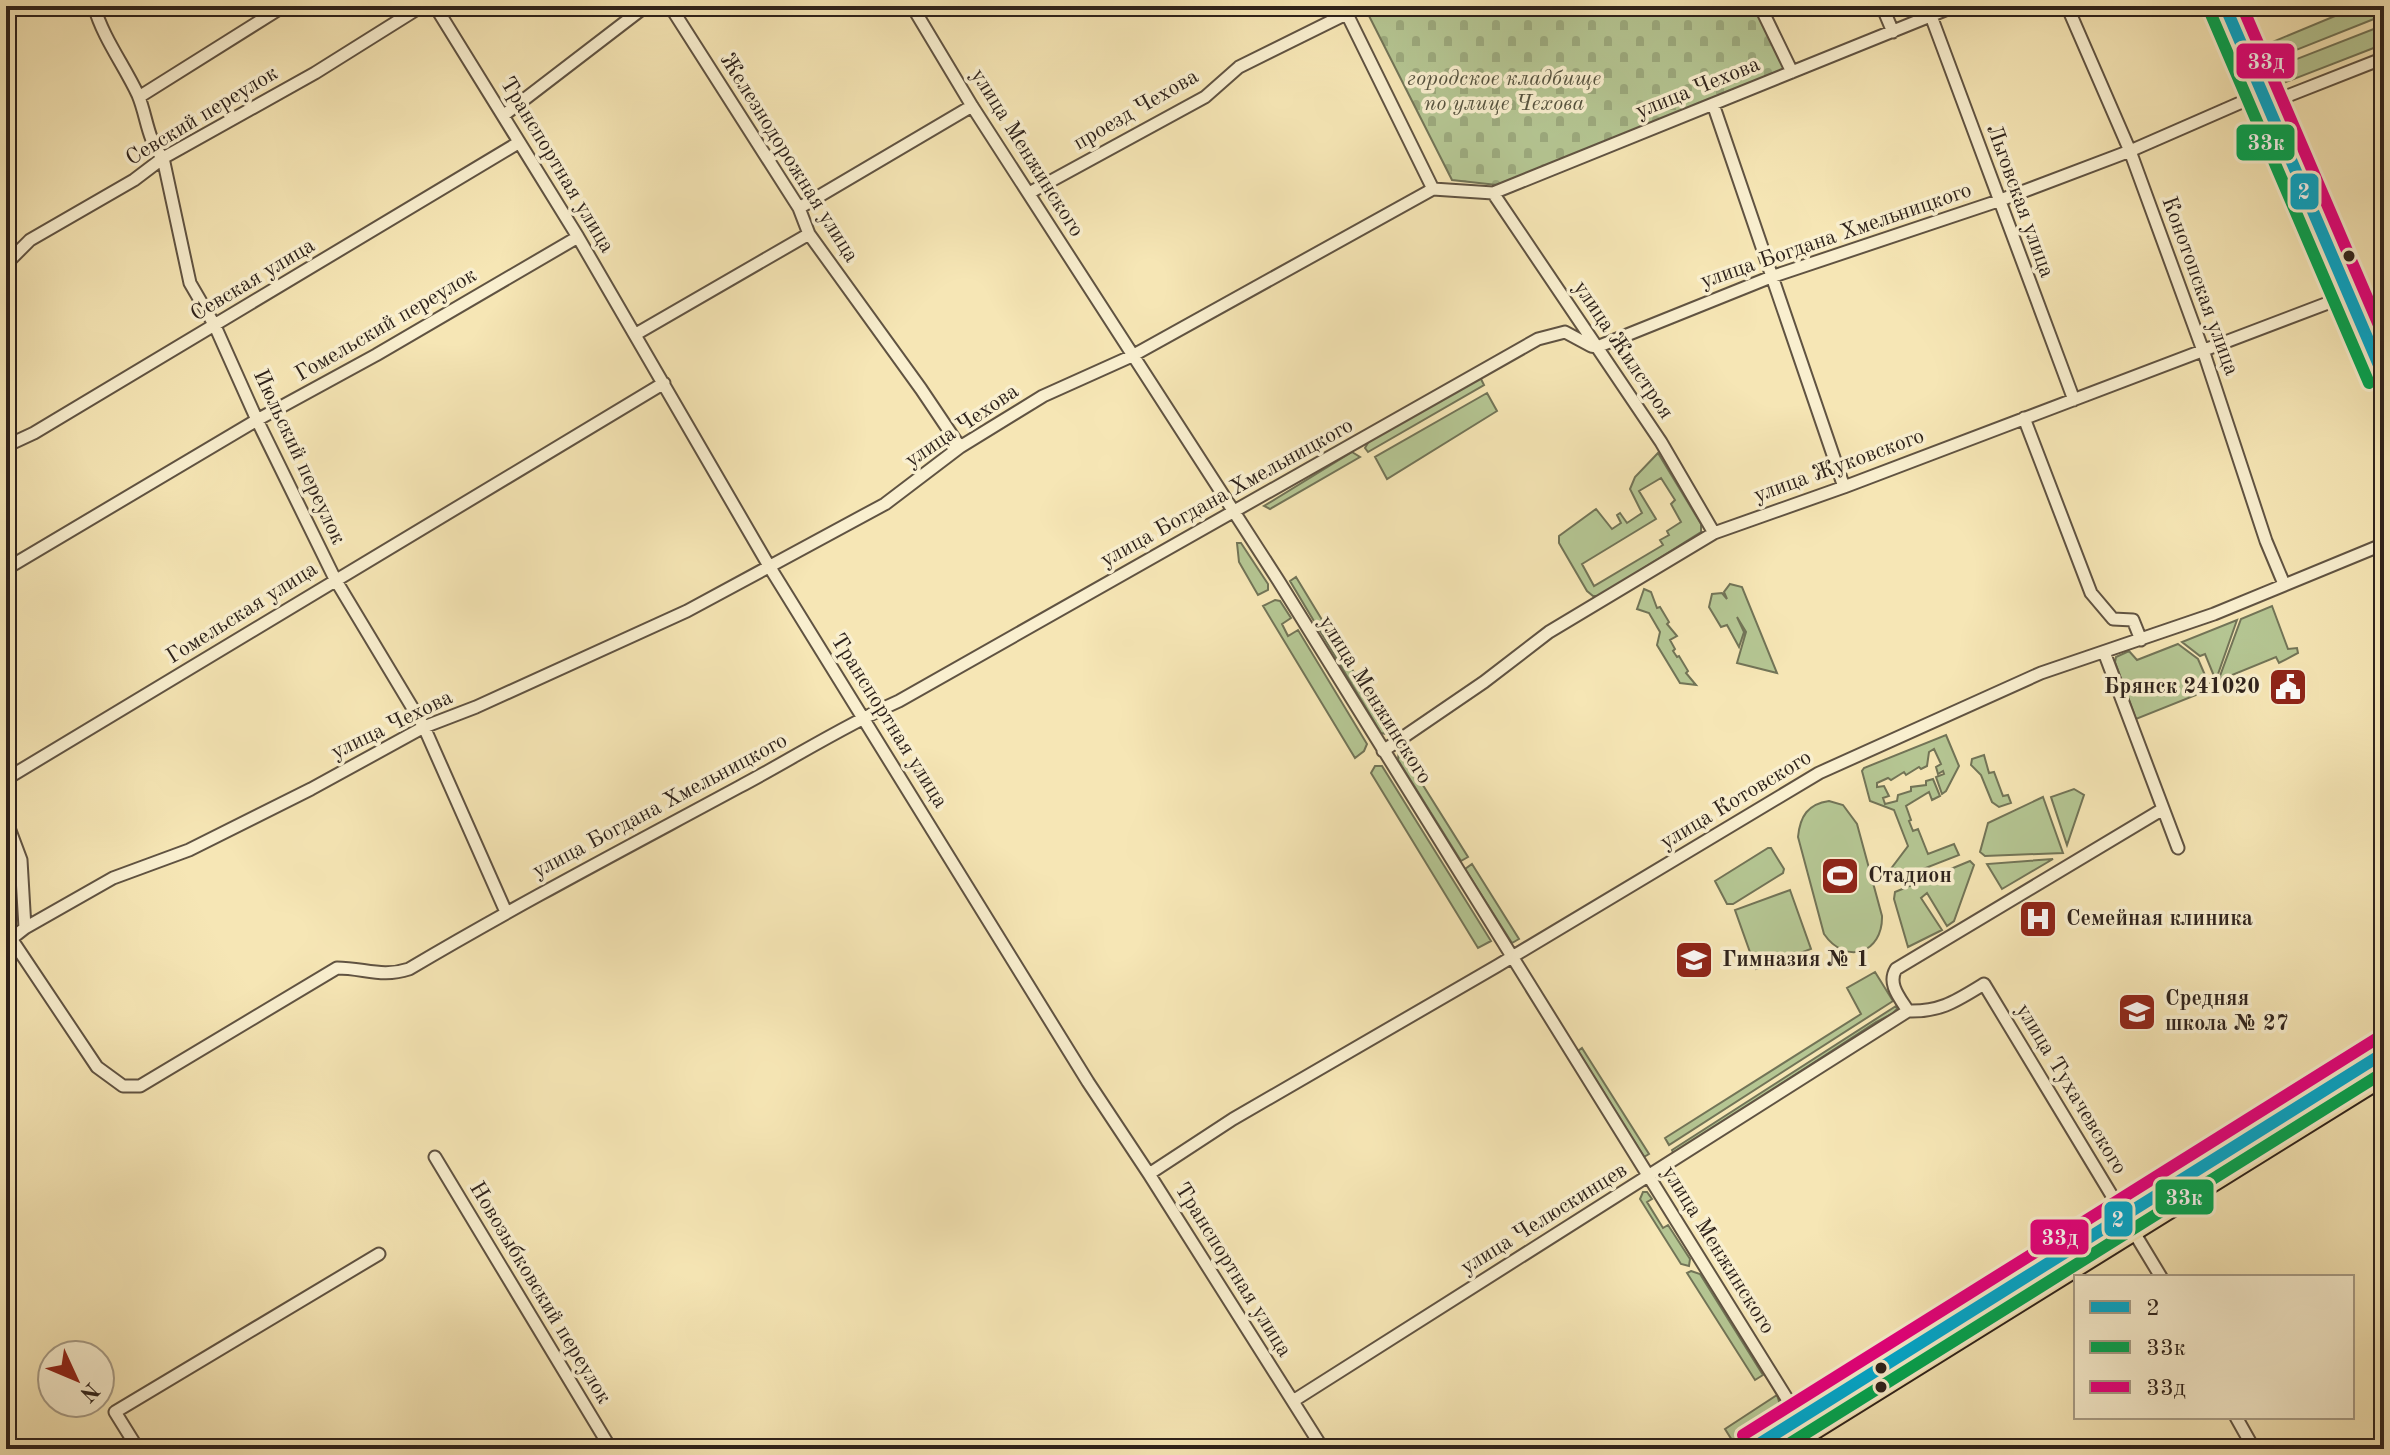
<svg xmlns="http://www.w3.org/2000/svg" width="2390" height="1455" font-family="'Old Standard TT',serif">
	<style>
		.green { fill: #b5c693; stroke: #727457; stroke-width: 2; fill-rule: evenodd }
		.cemetery { fill: url(#cemetery-stones); stroke: #727457; stroke-width: 2 }
		.lines { fill: none; stroke-linecap: round; stroke-linejoin: round }
		.minor-casing { stroke: #605342; stroke-width: 15 }
		.major-casing { stroke: #2e221b; stroke-width: 18 }
		.minor { stroke: #f9efcf; stroke-width: 11 }
		.major { stroke: #f6e6b5; stroke-width: 14 }
		.bus-1-casing { stroke: #f9efcf; stroke-width: 18 }
		.bus-2-casing { stroke: #f9efcf; stroke-width: 18 }
		.bus-3-casing { stroke: #f9efcf; stroke-width: 18 }
		.bus-1 { stroke: #00a9ce; stroke-width: 12 }
		.bus-2 { stroke: #00a651; stroke-width: 12 }
		.bus-3 { stroke: #e5007d; stroke-width: 12 }
		.bus-dot { fill: #2e221b; stroke: #f9efcf; stroke-width: 3 }
		.labels { text-anchor: middle; dominant-baseline: central; stroke-width: 7; stroke-linejoin: round; paint-order: stroke }
		.park-label { font-size: 22px; font-style: italic; fill: #56533f; stroke: #f9efcf }
		.street-label { font-size: 22px; fill: #2e221b; stroke: #f9efcf }
		.poi-label { font-size: 22px; font-weight: bold; fill: #2e221b; stroke: #f9efcf; text-anchor: start }
		.line-badge { stroke: #f9efcf; stroke-width: 3 }
		.badge-label { font-size: 22px; text-anchor: middle; font-weight: bold; fill: #fff }
	</style>
	<defs>
		<pattern id="cemetery-stones" width="16" height="16" patternUnits="userSpaceOnUse" patternTransform="scale(2)"><rect width="16" height="16" fill="#b5c693"/><path d="M2 7V4a2 2 0 0 1 4 0v3zM10 15v-3a2 2 0 0 1 4 0v3z" fill="#9caa7e"/></pattern>
	</defs>
	<rect width="100%" height="100%" fill="#f6e6b5"/>
	<filter id="stains"><feTurbulence type="fractalNoise" baseFrequency=".0025" numOctaves="4"/><feColorMatrix values="0 0 0 0 .2 0 0 0 0 .09 0 0 0 0 .02 0 0 0 .5 -.17"/></filter>
	<radialGradient id="worn" r=".72"><stop offset=".6" stop-color="#630" stop-opacity="0"/><stop offset="1" stop-color="#630" stop-opacity=".3"/></radialGradient>
	<path class="green" d="M2359 6H2384V15L2276 58 2270 43Z
		M2384 25V44L2286 82 2279 66Z
		M1480 377 1484 385 1368 452 1365 448 1369 441Z
		M1487 393 1497 411 1387 479 1375 457Z
		M1352 452 1360 457 1270 509 1264 506Z
		M1658 453 1701 524V532L1599 596H1593L1587 591 1559 543V536L1596 509 1612 529 1621 523 1617 515 1620 513 1627 523 1642 513 1630 489 1635 477ZM1661 478 1675 500 1671 504 1681 522 1667 531 1669 535 1660 540 1663 545 1594 586 1582 564 1656 519 1639 491Z
		M1241 543 1268 584V590L1258 595 1239 562 1237 543Z
		M1296 577 1392 735 1381 733 1290 581Z
		M1730 584 1742 587 1777 673 1737 663 1746 632 1737 617 1744 632 1739 647 1727 625 1721 627 1709 607 1712 594 1722 593 1727 599 1724 592Z
		M1644 589 1651 592 1657 608 1660 607 1669 622 1667 624 1677 636 1670 640 1675 649 1673 651 1677 657 1679 656 1688 671 1686 673 1696 685 1680 683 1657 645 1660 632 1649 613 1637 609Z
		M1275 600 1280 601 1291 618 1282 624 1288 636 1298 630 1367 744 1364 751 1355 758 1263 606Z
		M2272 606 2288 649 2297 648 2298 653 2279 663 2276 657 2227 677 2229 683 2224 686 2220 676 2241 619Z
		M2237 620 2218 674 2214 676 2205 654 2200 656 2182 642Z
		M2178 644 2198 659 2211 689 2136 719 2115 662 2116 657 2129 651 2137 660Z
		M1946 735 1959 766 1946 791 1942 794 1936 777 1944 774 1943 771 1938 774 1936 767 1941 764 1934 749 1929 752 1927 766 1921 769 1919 767 1906 775 1904 772 1891 780 1888 778 1877 783V787L1884 786 1889 796 1883 798 1885 804 1897 801 1898 795 1911 791V787L1926 785V781L1933 779 1940 796 1932 800 1929 792 1906 806 1911 820 1909 821 1913 831 1918 829 1928 854 1954 844 1959 855 1895 880 1891 878 1890 870 1908 846 1894 810 1870 801 1862 771 1864 768Z
		M1399 747 1468 857 1461 861 1398 760Z
		M1984 755 1989 773 1994 772 2003 796 2008 795 2011 803 1999 807 1992 802 1981 775 1971 765 1972 759Z
		M1375 766H1382L1491 941 1478 948 1371 773Z
		M2074 789 2084 795 2067 845 2051 797Z
		M2043 797 2063 853 1985 856 1980 852 1988 823Z
		M1829 801 1843 805 1857 824 1882 916C1883 953 1846 966 1824 934L1798 837C1800 816 1808 804 1829 801Z
		M1768 848H1771L1784 869 1783 873 1733 904H1727L1715 881Z
		M2053 859 2002 889 1987 864Z
		M1970 861 1974 865 1954 921 1947 926 1927 893 1921 898 1942 930 1908 947 1894 899 1895 892Z
		M1472 864 1519 939 1512 943 1465 869Z
		M1790 890 1811 949 1756 969 1735 910Z
		M1875 972 1893 1001 1669 1145 1665 1138 1861 1014 1847 988Z
		M1896 1006 1897 1009 1892 1014 1876 1022 1674 1154 1672 1150Z
		M1582 1048 1649 1154 1644 1157 1578 1051Z
		M1643 1192H1647L1652 1199 1647 1202 1663 1228 1668 1225 1690 1259 1689 1266 1681 1264 1640 1199Z
		M1691 1271 1700 1274 1763 1375 1755 1380 1687 1273Z
		M1777 1395C1789 1423 1756 1435 1737 1448L1725 1429Z"/>
	<path class="cemetery" d="M1364 6H1755L1787 71 1497 185 1452 180Z"/>
	<g class="lines">
		<defs>
			<path id="minor" d="M94 6C103 38 124 65 138 95 147 116 147 140 163 158L190 283 215 326 257 420 335 579 424 727 506 912
				M435 6 578 237 769 566 1088 1082 1149 1174 1323 1449
				M670 6 799 208 809 234 921 389 960 447
				M912 6 972 106 1278 580 1799 1418
				M1343 6 1433 189
				M1760 6 1792 72
				M1882 6 1893 32
				M2067 6 2130 151 2205 356 2266 541 2284 584
				M2225 6 2263 99 2384 377
				M1931 16 2074 400
				M139 97 284 6
				M1713 104 1844 487
				M504 115 646 6
				M1029 193 1205 97 1239 67 1346 14
				M1493 193 1661 442 1714 533
				M799 208 972 106
				M6 264 30 240 134 180 163 158 315 73 422 6
				M636 334 809 234
				M2024 418 2091 593 2113 619 2133 620 2141 640
				M6 446 34 433 518 143
				M6 569 257 420 376 355 578 237
				M2104 652 2178 848
				M1383 751 1484 682 1549 632 1714 533 1844 487 2349 295
				M6 779 664 383
				M6 820 21 860 25 928
				M6 931 97 1067 123 1086H140L337 968C364 968 382 978 409 969 517 905 628 847 739 787 792 759 843 726 899 701L1538 339 1565 332 1591 346 1597 347 1771 277 1998 201 2130 151 2249 99 2277 100 2384 58
				M11 939 25 928 113 878 189 850 311 789 424 727 476 707 687 611 885 504 960 447 1043 396 1132 356 1433 189 1493 193 1955 6
				M1908 1011C1900 998 1887 984 1896 969L2163 809
				M435 1157 611 1449
				M1149 1174 1233 1119 1497 966 1819 773 2041 673 2214 614 2384 544
				M2135 1234 2161 1277
				M1293 1401 1908 1011C1941 1012 1956 1001 1984 984L2123 1214
				M2236 1417 2254 1449
				M138 1449 115 1412 379 1254"/>
			<path id="major" d="M1751 1449 2384 1053
				M1787 1449 2384 1078"/>
		</defs>
		<use href="#minor" class="minor-casing"/>
		<use href="#major" class="major-casing"/>
		<use href="#minor" class="minor"/>
		<use href="#major" class="major"/>
		<defs>
			<path id="bus-1" d="M2225 6 2384 377
				M1751 1449 2384 1053"/>
			<path id="bus-2" d="M2210 12 2369 383
				M1781 1449 2384 1072"/>
			<path id="bus-3" d="M2242 6 2384 337
				M1743 1435 2376 1039"/>
		</defs>
		<use href="#bus-1" class="bus-1-casing"/>
		<use href="#bus-2" class="bus-2-casing"/>
		<use href="#bus-3" class="bus-3-casing"/>
		<use href="#bus-1" class="bus-1"/>
		<use href="#bus-2" class="bus-2"/>
		<use href="#bus-3" class="bus-3"/>
	</g>
	<defs>
		<symbol id="civic-square" viewBox="-11 -11 22 22"><rect x="-9" y="-9" width="18" height="18" rx="4" fill="#8f2418" stroke="#f9efcf"/><path d="M-.6-6.5H3V-4.5H.6V-3L4-1V1h2V6H-6V1h2V-1L-.6-3ZM-1.2 2.5V6h2.4V2.5Z" fill="#fff"/></symbol>
		<symbol id="stadium-square" viewBox="-11 -11 22 22"><rect x="-9" y="-9" width="18" height="18" rx="4" fill="#8f2418" stroke="#f9efcf"/><path d="M0-5a6.5 5 0 1 0 0 10a6.5 5 0 1 0 0-10ZM-3.5-1.8h7v3.6h-7Z" fill="#fff"/></symbol>
		<symbol id="hospital-square" viewBox="-11 -11 22 22"><rect x="-9" y="-9" width="18" height="18" rx="4" fill="#8f2418" stroke="#f9efcf"/><path d="M-5-5h3v3.5h4V-5h3V5h-3V1.5h-4V5h-3Z" fill="#fff"/></symbol>
		<symbol id="school-square" viewBox="-11 -11 22 22"><rect x="-9" y="-9" width="18" height="18" rx="4" fill="#8f2418" stroke="#f9efcf"/><path d="M0-5L7-2L0 1L-7-2ZM-4 1L0 2.5L4 1V4Q0 6-4 4Z" fill="#fff"/></symbol>
	</defs>
	<g fill-rule="evenodd">
		<use href="#civic-square" x="2266" y="665" width="44" height="44"/>
		<use href="#stadium-square" x="1818" y="854" width="44" height="44"/>
		<use href="#hospital-square" x="2016" y="897" width="44" height="44"/>
		<use href="#school-square" x="1672" y="938" width="44" height="44"/>
		<use href="#school-square" x="2115" y="990" width="44" height="44"/>
	</g>
	<g class="bus-dot">
		<circle cx="2349" cy="256" r="7"/>
		<circle cx="1881" cy="1368" r="7"/>
		<circle cx="1881" cy="1387" r="7"/>
	</g>
	<g class="labels">
		<g class="park-label">
			<text x="1504" y="79">городское кладбище<tspan x="1504" dy="25">по улице Чехова</tspan></text>
		</g>
		<g class="street-label">
			<text transform="translate(1698 88) rotate(-22)">улица Чехова</text>
			<text transform="translate(1136 110) rotate(-30)">проезд Чехова</text>
			<text transform="translate(202 116) rotate(-31)">Севский переулок</text>
			<text transform="translate(1027 153) rotate(58)">улица Менжинского</text>
			<text transform="translate(789 158) rotate(58)">Железнодорожная улица</text>
			<text transform="translate(557 165) rotate(59)">Транспортная улица</text>
			<text transform="translate(2020 201) rotate(70)">Льговская улица</text>
			<text transform="translate(1836 236) rotate(-19)">улица Богдана Хмельницкого</text>
			<text transform="translate(253 280) rotate(-31)">Севская улица</text>
			<text transform="translate(2200 286) rotate(70)">Конотопская улица</text>
			<text transform="translate(386 325) rotate(-30)">Гомельский переулок</text>
			<text transform="translate(1623 350) rotate(56)">улица Жилстроя</text>
			<text transform="translate(962 426) rotate(-34)">улица Чехова</text>
			<text transform="translate(299 457) rotate(65)">Июльский переулок</text>
			<text transform="translate(1839 466) rotate(-20)">улица Жуковского</text>
			<text transform="translate(1227 493) rotate(-29)">улица Богдана Хмельницкого</text>
			<text transform="translate(242 613) rotate(-32)">Гомельская улица</text>
			<text transform="translate(1375 700) rotate(58)">улица Менжинского</text>
			<text transform="translate(889 721) rotate(58)">Транспортная улица</text>
			<text transform="translate(392 725) rotate(-26)">улица Чехова</text>
			<text transform="translate(1736 800) rotate(-31)">улица Котовского</text>
			<text transform="translate(660 806) rotate(-28)">улица Богдана Хмельницкого</text>
			<text transform="translate(2071 1089) rotate(59)">улица Тухачевского</text>
			<text transform="translate(1544 1219) rotate(-32)">улица Челюскинцев</text>
			<text transform="translate(1718 1250) rotate(58)">улица Менжинского</text>
			<text transform="translate(1233 1270) rotate(58)">Транспортная улица</text>
			<text transform="translate(540 1293) rotate(59)">Новозыбковский переулок</text>
		</g>
		<g class="poi-label">
			<text x="2260" y="687" text-anchor="end">Брянск 241020</text>
			<text x="1868" y="876">Стадион</text>
			<text x="2066" y="919">Семейная клиника</text>
			<text x="1722" y="960">Гимназия № 1</text>
			<text x="2165" y="999">Средняя<tspan x="2165" dy="25">школа № 27</tspan></text>
		</g>
	</g>
	<g class="line-badge">
		<rect x="2235" y="42" width="61" height="38" rx="8" fill="#e5007d"/>
		<rect x="2235" y="123" width="61" height="39" rx="8" fill="#00a651"/>
		<rect x="2289" y="172" width="31" height="39" rx="8" fill="#00a9ce"/>
		<rect x="2154" y="1178" width="61" height="38" rx="8" fill="#00a651"/>
		<rect x="2103" y="1200" width="31" height="38" rx="8" fill="#00a9ce"/>
		<rect x="2029" y="1218" width="61" height="38" rx="8" fill="#e5007d"/>
	</g>
	<g class="badge-label">
		<text x="2266" y="69">33д</text>
		<text x="2266" y="150">33к</text>
		<text x="2304" y="199">2</text>
		<text x="2184" y="1205">33к</text>
		<text x="2118" y="1227">2</text>
		<text x="2060" y="1245">33д</text>
	</g>
	<rect width="2390" height="1455" fill="none" stroke="#f6e6b5" stroke-width="32"/>
	<rect x="8" y="8" width="2374" height="1439" fill="none" stroke="#2e221b" stroke-width="4"/>
	<rect x="16" y="16" width="2358" height="1423" fill="none" stroke="#2e221b" stroke-width="2"/>
	<rect x="2074" y="1275" width="280" height="144" fill="#f9efcf" stroke="#a89d87" stroke-width="2"/>
	<rect x="2090" y="1301" width="40" height="12" fill="#00a9ce" stroke="#a89d87" stroke-width="2"/>
	<text x="2146" y="1315" font-size="24" fill="#2e221b">2</text>
	<rect x="2090" y="1341" width="40" height="12" fill="#00a651" stroke="#a89d87" stroke-width="2"/>
	<text x="2146" y="1355" font-size="24" fill="#2e221b">33к</text>
	<rect x="2090" y="1381" width="40" height="12" fill="#e5007d" stroke="#a89d87" stroke-width="2"/>
	<text x="2146" y="1395" font-size="24" fill="#2e221b">33д</text>
	<g transform="translate(76 1379) rotate(134)"><circle r="38" fill="#f9efcf" stroke="#a89d87" stroke-width="2"/>
	<path d="M0-6L14 30L0 20L-14 30Z" fill="#8f2418"/>
	<text y="-12" font-size="22" font-weight="bold" text-anchor="middle" fill="#2e221b">N</text>
	</g>
	<rect width="100%" height="100%" filter="url(#stains)"/>
	<rect width="100%" height="100%" fill="url(#worn)"/>
</svg>
